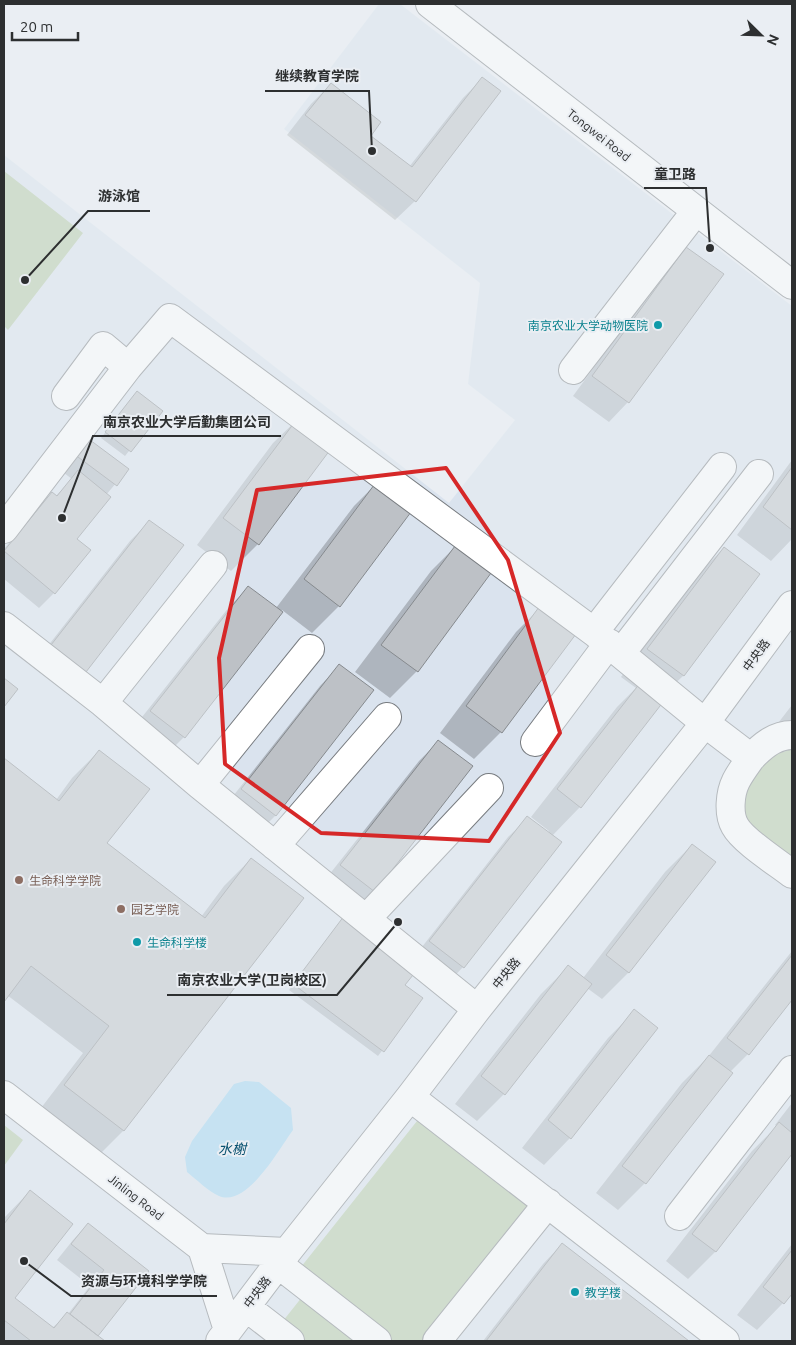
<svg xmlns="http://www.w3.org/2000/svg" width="796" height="1345" font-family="Ubuntu,'Noto Sans SC',sans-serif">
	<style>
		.built { fill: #dae3ee }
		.green { fill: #b2c7a2 }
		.water { fill: #9bd3f1 }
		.shadow { fill: #0003 }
		.building { fill: #bdc1c6; stroke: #868a8e }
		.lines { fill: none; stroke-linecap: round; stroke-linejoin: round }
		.minor-casing { stroke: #787c80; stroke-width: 30 }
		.minor { stroke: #fff; stroke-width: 28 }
		.marked { fill: none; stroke: #d62828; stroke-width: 4; stroke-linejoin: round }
		.culture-dot { fill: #0f9aa8; stroke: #eaeef3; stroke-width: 2 }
		.education-dot { fill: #8d6e63; stroke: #eaeef3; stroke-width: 2 }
		.labels { text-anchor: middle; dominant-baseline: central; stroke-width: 4; stroke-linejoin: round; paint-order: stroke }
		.street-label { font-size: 12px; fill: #2d2f30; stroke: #eaeef3 }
		.culture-label { font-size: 12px; fill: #0d838f; stroke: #eaeef3; text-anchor: start }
		.education-label { font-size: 12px; fill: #785e54; stroke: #eaeef3; text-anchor: start }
		.water-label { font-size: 14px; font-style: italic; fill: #0b5371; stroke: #eaeef3 }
		.leader { fill: none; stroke: #2d2f30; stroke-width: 2 }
		.callout-dot { fill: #2d2f30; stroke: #eaeef3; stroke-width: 2 }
		.callout-label { font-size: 14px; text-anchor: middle; font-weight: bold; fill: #2d2f30; stroke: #eaeef3; stroke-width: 4; stroke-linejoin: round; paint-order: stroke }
	</style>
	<rect width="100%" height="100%" fill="#eaeef3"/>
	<path class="built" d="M379 4H400L792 306V1341H4V155L449 503 515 420 468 384 480 283 284 129Z"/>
	<path class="green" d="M4 171 83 233 8 330 4 326Z
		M792 749V862C782 853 755 833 749 823 736 803 752 773 767 760 774 754 783 752 792 749Z
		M421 1116 531 1206 422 1341H385L297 1272Z
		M4 1125 23 1140 4 1166Z
		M306 1292 368 1341H299L279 1326Z"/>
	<path class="water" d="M245 1081 259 1082 291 1108 293 1130C279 1149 247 1208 219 1196 209 1192 196 1179 187 1172L185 1157 192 1141 234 1084Z"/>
	<path class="shadow" d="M483 78 415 201 395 220 287 135 311 104 331 84 369 136 409 167 463 98Z
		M686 248 628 402 609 422 573 396 667 268Z
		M132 398 161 411 125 456 101 438Z
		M300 417 258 544 231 571 197 545 273 443Z
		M71 454 127 470 106 495 75 539 54 593 39 608 4 579V549L37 508 52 493 56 496 72 479 60 470Z
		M792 460V539L771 561 737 535Z
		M381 479 339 606 312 633 282 610 184 737 164 757 131 731 229 607 248 588 276 608 354 506Z
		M150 521 85 671 66 690 33 665 130 541Z
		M458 544 492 570 417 671 390 698 355 672 431 571Z
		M724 548 759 574 683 676 663 695 580 807 552 836 463 967 444 987 411 961 508 837 528 818 548 833 549 831 531 817 617 707 636 688 621 677 697 575Z
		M543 605 501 732 474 759 440 733 516 632Z
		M339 666 372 690 275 816 256 835 222 810 320 686Z
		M792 705V740L775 727Z
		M438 742 374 891 354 911 321 885 419 761Z
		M99 751 106 843 201 917 224 886 251 859 302 898 123 1131 96 1158 38 1112 83 1053 7 995 4 999V760L56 800 72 778Z
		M692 845 629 972 602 999 587 988 504 1094 477 1121 455 1104 541 994 568 967 583 978 665 872Z
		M344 917 404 985 421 999 378 1056 289 990Z
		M792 951V997L748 1054 730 1072 731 1073 645 1183 618 1210 596 1193 682 1083 708 1057Z
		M635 1011 570 1138 544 1165 522 1148 608 1038Z
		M792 1103V1152L715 1252 688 1279 666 1261 752 1151 777 1126 775 1125Z
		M30 1191 13 1298 52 1328 68 1314 90 1286 57 1260 73 1240 88 1224 147 1271 96 1336 103 1341H4V1218Z
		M562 1244 687 1341H483L543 1264Z
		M792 1244V1292L783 1303 757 1330 737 1315Z"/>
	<path class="building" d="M482 77 501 91 416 202 305 115 331 83 381 122 371 136 412 167Z
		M686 247 724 274 629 403 592 376Z
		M137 391 163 411 131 452 105 432Z
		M300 415 336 442 259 545 223 518Z
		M86 437 129 469 117 486 74 454Z
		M792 467V530L763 507Z
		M78 470 111 497 77 539 91 550 55 594 4 551 52 492 57 496Z
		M380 477 417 504 340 607 304 579Z
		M149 520 184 545 86 672 51 645Z
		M458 542 494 569 418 672 381 645Z
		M724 547 760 574 684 676 647 649Z
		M248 586 283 612 185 738 150 711Z
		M542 603 579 630 502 733 466 706Z
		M339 664 374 690 276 816 241 789Z
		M4 678 18 689 4 707Z
		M644 678 667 697 581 808 557 789Z
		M438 740 473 766 375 892 340 865Z
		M99 750 150 789 107 843 205 918 251 858 304 898 124 1131 64 1085 109 1026 31 966 4 1002V758L59 801Z
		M527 816 562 842 464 968 429 941Z
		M692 844 716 862 629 973 606 955Z
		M344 916 417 970 405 985 423 998 384 1052 293 984Z
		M792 955V1000L749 1055 727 1038Z
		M568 965 592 984 505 1095 481 1076Z
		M634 1009 658 1028 571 1139 548 1120Z
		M709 1055 733 1073 646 1184 622 1166Z
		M779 1122 792 1133V1154L716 1252 692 1234Z
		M30 1190 73 1224 15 1298 54 1328 67 1312 105 1341H31L4 1320V1224Z
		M88 1223 149 1271 98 1336 70 1314 104 1270 71 1244Z
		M562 1243 689 1341H486Z
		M792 1250V1294L784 1304 763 1287Z"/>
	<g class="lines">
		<defs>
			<path id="minor" d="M430 4 792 285
				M573 370 696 211
				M66 396 103 346 128 367
				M4 529 128 367 170 318 594 632 705 723 751 758C746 765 740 773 736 781 730 793 728 814 735 826 743 841 778 863 792 874
				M4 626 103 703 200 785 477 1009
				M594 632 722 467
				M621 653 759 474
				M103 703 213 565
				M535 742 609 643
				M751 758C762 746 775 735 792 735
				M200 785 310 649
				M275 846 387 717
				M366 919 489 788
				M4 1095 202 1248 287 1252
				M410 1097 725 1341
				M679 1216 792 1070
				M202 1248 228 1330
				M278 1264 377 1341
				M246 1307 290 1341
				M220 1341 287 1252 410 1097 477 1009 705 723 792 605
				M437 1341 548 1203"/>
		</defs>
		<use href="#minor" class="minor-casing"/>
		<use href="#minor" class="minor"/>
	</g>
	<path d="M0 0H796V1345H0ZM446 468 508 560 560 733 489 841 321 833 225 764 219 658 257 490Z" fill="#eaeef3" fill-opacity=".55" fill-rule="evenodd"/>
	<path class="marked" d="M446 468 508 560 560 733 489 841 321 833 225 764 219 658 257 490Z"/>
	<g class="culture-dot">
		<circle cx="658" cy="325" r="5"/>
		<circle cx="137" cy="942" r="5"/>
		<circle cx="575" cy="1292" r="5"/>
	</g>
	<g class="education-dot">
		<circle cx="19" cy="880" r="5"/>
		<circle cx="121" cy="909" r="5"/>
	</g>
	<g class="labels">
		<g class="street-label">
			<text transform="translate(599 135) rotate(38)">Tongwei Road</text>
			<text transform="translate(756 655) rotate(-54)">中央路</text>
			<text transform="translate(506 973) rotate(-51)">中央路</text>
			<text transform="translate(136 1197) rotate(38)">Jinling Road</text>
			<text transform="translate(257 1292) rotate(-53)">中央路</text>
		</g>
		<g class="culture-label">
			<text x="648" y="325" text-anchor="end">南京农业大学动物医院</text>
			<text x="147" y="942">生命科学楼</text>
			<text x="585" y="1292">教学楼</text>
		</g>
		<g class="education-label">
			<text x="29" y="880">生命科学学院</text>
			<text x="131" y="909">园艺学院</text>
		</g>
		<g class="water-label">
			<text x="232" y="1149">水榭</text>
		</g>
	</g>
	<path class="leader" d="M372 151L369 91H265M710 248L706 188H644M25 280L88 211H150M62 518L93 436H281M398 922L337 995H167M24 1261L71 1296H217"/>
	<g class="callout-dot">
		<circle cx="372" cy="151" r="5"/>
		<circle cx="710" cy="248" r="5"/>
		<circle cx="25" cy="280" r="5"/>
		<circle cx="62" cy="518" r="5"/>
		<circle cx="398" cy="922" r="5"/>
		<circle cx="24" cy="1261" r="5"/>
	</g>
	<g class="callout-label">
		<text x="317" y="81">继续教育学院</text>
		<text x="675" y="179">童卫路</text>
		<text x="119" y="201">游泳馆</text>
		<text x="187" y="427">南京农业大学后勤集团公司</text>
		<text x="252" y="985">南京农业大学(卫岗校区)</text>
		<text x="144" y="1286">资源与环境科学学院</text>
	</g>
	<rect width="796" height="1345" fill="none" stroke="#2d2f30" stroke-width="10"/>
	<g transform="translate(761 35) rotate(113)" stroke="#eaeef3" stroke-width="4" paint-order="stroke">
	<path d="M0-4L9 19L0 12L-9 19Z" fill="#2d2f30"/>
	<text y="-8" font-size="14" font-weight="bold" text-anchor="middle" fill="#2d2f30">N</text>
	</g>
	<path d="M12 32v8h66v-8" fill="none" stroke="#2d2f30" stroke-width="2.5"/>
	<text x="20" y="32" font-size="15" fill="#2d2f30" stroke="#eaeef3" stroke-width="4" paint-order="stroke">20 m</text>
</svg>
